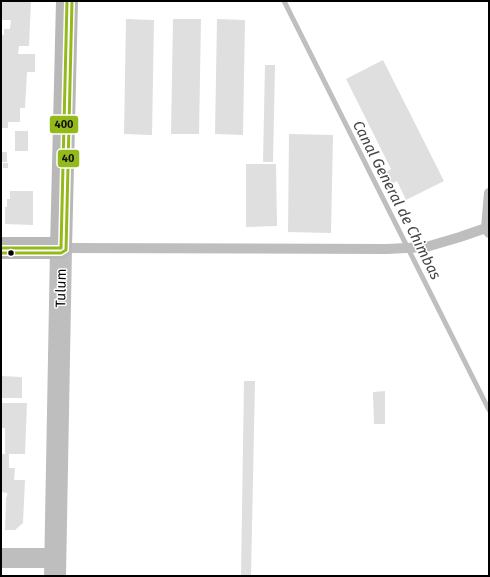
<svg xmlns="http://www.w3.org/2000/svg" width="490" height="577" font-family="'Fira Sans',sans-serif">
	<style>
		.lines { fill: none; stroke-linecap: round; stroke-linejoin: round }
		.stream { stroke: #bfbfbf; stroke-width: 5 }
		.building { fill: #dfdfdf }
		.service { stroke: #bebebe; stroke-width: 10 }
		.minor { stroke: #bebebe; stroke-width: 20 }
		.tertiary { stroke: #bebebe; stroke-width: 22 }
		.secondary { stroke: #b8b8b8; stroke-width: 22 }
		.bus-1-casing { stroke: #fff; stroke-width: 6 }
		.bus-2-casing { stroke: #fff; stroke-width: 6 }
		.bus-1 { stroke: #94b91b; stroke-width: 3 }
		.bus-2 { stroke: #94b91b; stroke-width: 3 }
		.bus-dot { fill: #000; stroke: #fff; stroke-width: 1.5 }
		.labels { text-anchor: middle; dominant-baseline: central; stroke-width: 3; stroke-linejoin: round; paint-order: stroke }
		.street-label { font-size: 14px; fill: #000; stroke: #fff }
		.water-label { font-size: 15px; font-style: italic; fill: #444; stroke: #fff }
		.line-badge { stroke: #fff; stroke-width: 1.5 }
		.pale-badge-label { font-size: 11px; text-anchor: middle; font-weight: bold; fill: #111 }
	</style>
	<rect width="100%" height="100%" fill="#fff"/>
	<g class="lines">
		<path class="stream" d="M284 1 489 410"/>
	</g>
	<path class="building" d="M1 1H31L29 46H19L18 54H35V72H27L25 108H20V122H8V128H1V38L2 35H4V29H10L11 20H1Z
		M126 19 154 20 152 135 124 134Z
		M173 19H201L199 134H171Z
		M217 19 245 20 243 135 215 134Z
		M383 60 444 181 406 200 397 181 390 185 384 173 391 169 346 79Z
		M265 65H275L273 162H263Z
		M15 131H28V151H15Z
		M289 134 333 135 331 233 288 232Z
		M1 152H7V162H1Z
		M3 163H8V168H3Z
		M246 164H276L277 226 246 227Z
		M10 191H33V225L5 224V207H7V199H10Z
		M1 376 22 377V398H1Z
		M244 381H255L251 576H241Z
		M385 391V424H374L373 392Z
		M2 403H27L25 454H9V468H15L14 480H25L23 523 15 530H5L6 497H7V493L1 492V454H5V428H1Z"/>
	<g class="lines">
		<path class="service" d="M489 233 486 228 489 193
			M61 248 387 249 426 247 460 237 486 228"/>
		<path class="minor" d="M1 558H55"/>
		<path class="tertiary" d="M55 576 61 248"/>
		<path class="secondary" d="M1 248H61L67 1"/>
		<defs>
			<path id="bus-1" d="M1 248H61
				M61 248 67 1"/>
			<path id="bus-2" d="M1 253H61L66 250 72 1"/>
		</defs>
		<use href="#bus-1" class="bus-1-casing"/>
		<use href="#bus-2" class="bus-2-casing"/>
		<use href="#bus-1" class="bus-1"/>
		<use href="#bus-2" class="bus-2"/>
	</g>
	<circle class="bus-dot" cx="11" cy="253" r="3.5"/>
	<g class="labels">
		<g class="street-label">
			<text transform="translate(61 288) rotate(-89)">Tulum</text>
		</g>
		<g class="water-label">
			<text transform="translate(397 200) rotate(63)">Canal General de Chimbas</text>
		</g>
	</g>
	<g class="line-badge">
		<rect x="49" y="115" width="30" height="19" rx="4" fill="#94b91b"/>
		<rect x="57" y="149" width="23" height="19" rx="4" fill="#94b91b"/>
	</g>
	<g class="pale-badge-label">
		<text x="64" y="128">400</text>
		<text x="68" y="162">40</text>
	</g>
	<rect width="490" height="577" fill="none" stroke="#000000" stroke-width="4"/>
</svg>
